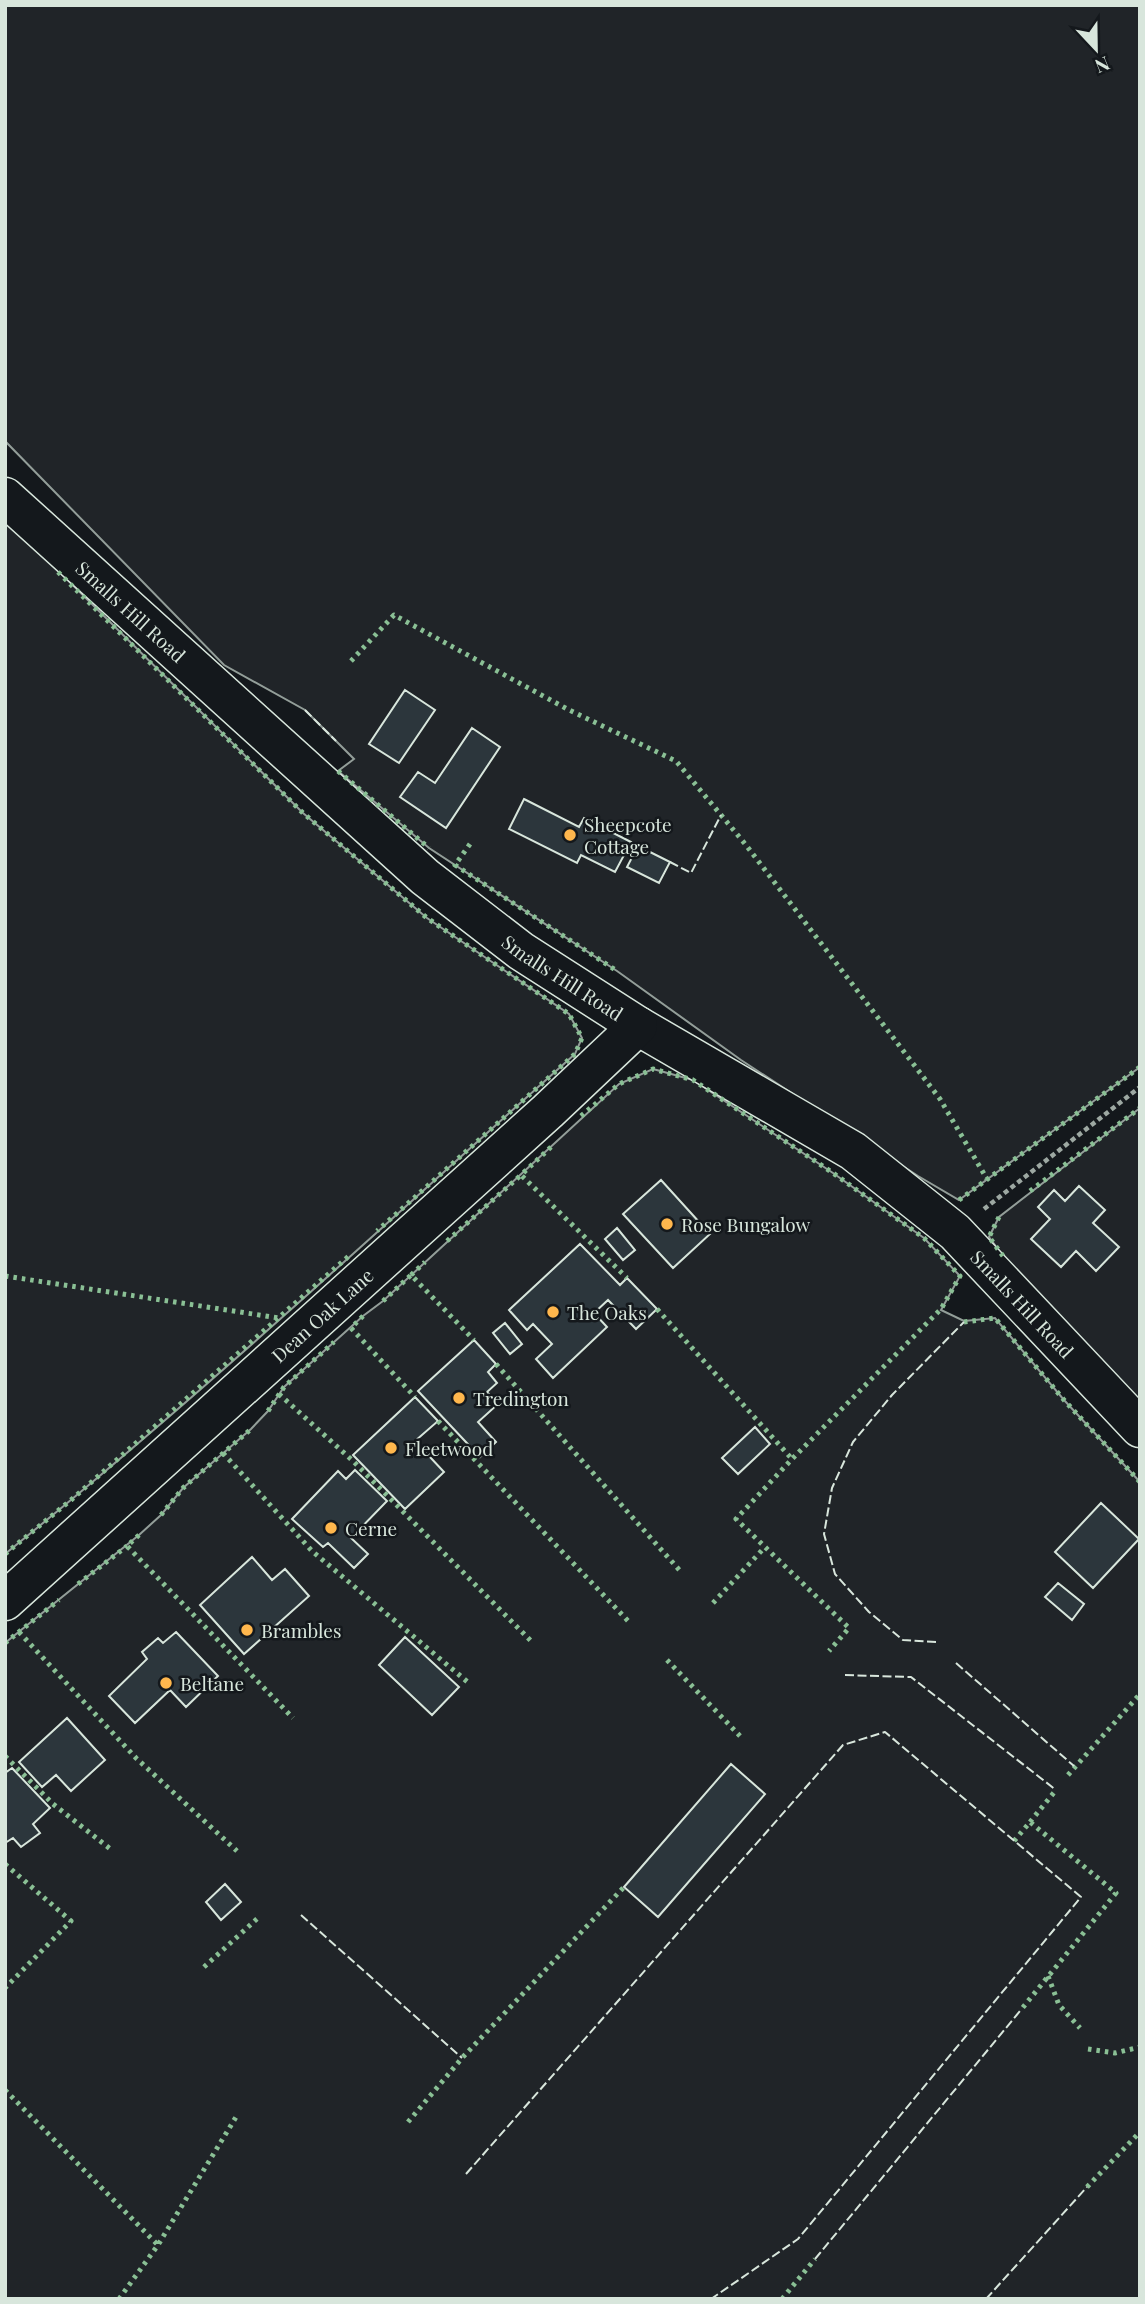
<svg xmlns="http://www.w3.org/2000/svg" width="1145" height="2304" font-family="'Playfair Display',serif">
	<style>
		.green { fill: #202428; stroke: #939e99; stroke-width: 2 }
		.building { fill: #2c363c; stroke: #d8e6dc; stroke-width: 2 }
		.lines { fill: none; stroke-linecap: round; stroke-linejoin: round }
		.secondary-casing { stroke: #d8e6dc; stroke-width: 41 }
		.path { stroke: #9da8a2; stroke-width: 4.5; stroke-dasharray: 5 3.5; stroke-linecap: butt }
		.secondary { stroke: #14181c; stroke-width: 38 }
		.hedge { stroke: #8ac095; stroke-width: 5; stroke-dasharray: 3.5 5; stroke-linecap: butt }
		.fence { stroke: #d8e6dc; stroke-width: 2; stroke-dasharray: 9 3.5; stroke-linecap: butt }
		.poi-dot { fill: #ffb74d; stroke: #14181c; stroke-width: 2.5 }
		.labels { text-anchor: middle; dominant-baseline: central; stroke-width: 5; stroke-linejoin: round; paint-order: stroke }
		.street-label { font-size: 19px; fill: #d8e6dc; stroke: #14181c }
		.poi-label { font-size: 19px; fill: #d8e6dc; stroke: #14181c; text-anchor: start }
	</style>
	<rect width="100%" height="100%" fill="#14181c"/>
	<path class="green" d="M5 5H1140V1067L959 1200 918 1176 741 1060 617 971 429 848 338 771 354 759 305 710 224 665 5 441Z
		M5 518 303 813 427 918 569 1014 582 1038 575 1054C387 1222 202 1395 5 1554Z
		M653 1069 693 1080 833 1173 924 1238 960 1276 941 1310 964 1321 995 1318 1064 1400 1140 1482V2299H5V1643L139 1535 161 1515 183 1488 251 1429 268 1411 284 1387 363 1316 383 1301 619 1084Z
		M1140 1108V1405L1003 1256 989 1237 999 1217Z"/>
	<path class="building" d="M405 690 435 710 399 763 369 744Z
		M472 728 500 747 446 828 400 797 418 772 435 783Z
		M524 799 579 827 584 818 631 842 615 872 581 855 577 863 509 829Z
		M638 846 670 862 659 883 627 867Z
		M661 1180 710 1234 673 1268 623 1214Z
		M1079 1186 1105 1210 1093 1223 1119 1247 1096 1271 1076 1251 1061 1267 1031 1239 1050 1219 1038 1207 1054 1190 1065 1201Z
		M617 1228 635 1250 623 1260 605 1239Z
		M580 1244 620 1285 627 1278 657 1309 636 1329 608 1300 594 1313 607 1327 553 1378 536 1359 552 1344 533 1324 527 1330 509 1310Z
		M505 1323 522 1344 510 1354 493 1333Z
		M474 1340 496 1364 488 1372 497 1383 487 1392 498 1404 478 1422 496 1442 480 1457 418 1391Z
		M415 1397 438 1421 415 1441 444 1472 405 1509 353 1455Z
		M755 1427 770 1444 738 1474 722 1458Z
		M355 1470 387 1501 351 1538 368 1554 354 1568 328 1543 323 1547 292 1519 338 1471 346 1479Z
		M1101 1503 1139 1539 1093 1588 1055 1552Z
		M252 1557 272 1580 285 1569 309 1596 244 1654 200 1605Z
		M1058 1583 1084 1604 1072 1620 1045 1597Z
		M176 1632 218 1676 186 1707 170 1690 135 1723 109 1696 147 1659 142 1652 158 1638 163 1643Z
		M405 1637 459 1687 432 1715 379 1665Z
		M67 1718 105 1760 71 1791 56 1775 42 1787 19 1762Z
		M731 1764 765 1794 658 1917 624 1887Z
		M12 1768 50 1808 33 1824 40 1833 21 1847 13 1838 5 1843V1773Z
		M225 1884 241 1902 221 1920 206 1902Z"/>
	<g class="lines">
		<defs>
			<g id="secondary">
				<path id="s1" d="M5 497 425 877 521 951 638 1026 853 1151 955 1232 1140 1428"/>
				<path id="s2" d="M5 1601 548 1111 638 1026"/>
			</g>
		</defs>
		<use href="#secondary" class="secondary-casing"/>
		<path class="path" d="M984 1209 1140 1087"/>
		<use href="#secondary" class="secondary"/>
		<path class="hedge" d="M58 572 303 813 427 918 569 1014 582 1038 575 1054 377 1231
			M351 661 394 615 569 710 676 761 746 845 940 1099 987 1179
			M338 771 429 848
			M470 844 455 865 617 971
			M581 1116 619 1084 653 1069 693 1080 833 1173 924 1238 960 1276 941 1309 792 1459 736 1519 849 1628 829 1651
			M551 1147 521 1175 627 1278
			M1030 1191 1140 1108
			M959 1200 1140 1067
			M999 1217 989 1237 1003 1256
			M447 1241 521 1175
			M411 1275 425 1262
			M5 1276 279 1318
			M383 1301 411 1275 474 1340
			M657 1309 792 1459
			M363 1316 351 1328 415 1397
			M964 1322 995 1318 1064 1400 1140 1482
			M496 1364 682 1573
			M279 1394 353 1461 531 1641
			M268 1411 284 1387 334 1342
			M438 1421 630 1623
			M223 1453 312 1551 470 1684
			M161 1515 183 1488 251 1429
			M139 1535 127 1546 293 1718
			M5 1554 71 1500 350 1255
			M78 1584 127 1546
			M713 1603 765 1547
			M19 1632 136 1758 237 1851
			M5 1643 59 1600
			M667 1660 740 1736
			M5 1756 53 1804 113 1851
			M1068 1775 1140 1694
			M1030 1822 1056 1790
			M1014 1841 1030 1822 1116 1893 1020 2011
			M5 1864 71 1921 5 1988
			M204 1967 259 1917
			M1048 1976 1059 2005 1080 2028
			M1088 2049 1115 2053 1140 2047
			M5 2090 158 2245
			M408 2122 462 2058 624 1887
			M1087 2187 1140 2132
			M119 2299 158 2245 236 2117
			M782 2299 815 2259"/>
		<path class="fence" d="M305 710 336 741
			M670 862 691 873 721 815
			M936 1642 903 1640 869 1612 835 1574 824 1534 832 1488 853 1442 892 1395 964 1322
			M956 1663 1074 1766
			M845 1675 911 1677 1056 1790
			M301 1915 462 2058
			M466 2174 843 1745 885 1732 1081 1897 798 2239 711 2299
			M815 2259 1020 2011
			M986 2299 1087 2187"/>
	</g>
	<g class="poi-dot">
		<circle cx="570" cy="835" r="7"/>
		<circle cx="667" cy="1224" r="7"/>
		<circle cx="553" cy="1312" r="7"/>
		<circle cx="459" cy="1398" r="7"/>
		<circle cx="391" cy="1448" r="7"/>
		<circle cx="331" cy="1528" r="7"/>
		<circle cx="247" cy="1630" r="7"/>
		<circle cx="166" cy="1683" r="7"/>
	</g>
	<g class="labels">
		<g class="street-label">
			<text stroke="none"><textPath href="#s1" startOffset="170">Smalls Hill Road</textPath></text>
			<text stroke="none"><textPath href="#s1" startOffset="737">Smalls Hill Road</textPath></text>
			<text stroke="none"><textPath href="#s1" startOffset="1304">Smalls Hill Road</textPath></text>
			<text stroke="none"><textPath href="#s2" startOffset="427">Dean Oak Lane</textPath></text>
		</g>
		<g class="poi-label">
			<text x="584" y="824">Sheepcote<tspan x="584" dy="22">Cottage</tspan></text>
			<text x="681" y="1224">Rose Bungalow</text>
			<text x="567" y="1312">The Oaks</text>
			<text x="473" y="1398">Tredington</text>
			<text x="405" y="1448">Fleetwood</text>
			<text x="345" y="1528">Cerne</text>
			<text x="261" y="1630">Brambles</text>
			<text x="180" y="1683">Beltane</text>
		</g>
	</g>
	<rect width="1145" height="2304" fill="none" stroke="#d8e6dc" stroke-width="14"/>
	<g transform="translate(1096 49) rotate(158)" stroke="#14181c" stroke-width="5" paint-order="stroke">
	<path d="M0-5L12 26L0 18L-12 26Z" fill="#d8e6dc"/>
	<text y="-10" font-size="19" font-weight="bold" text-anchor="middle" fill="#d8e6dc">N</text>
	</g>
</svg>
